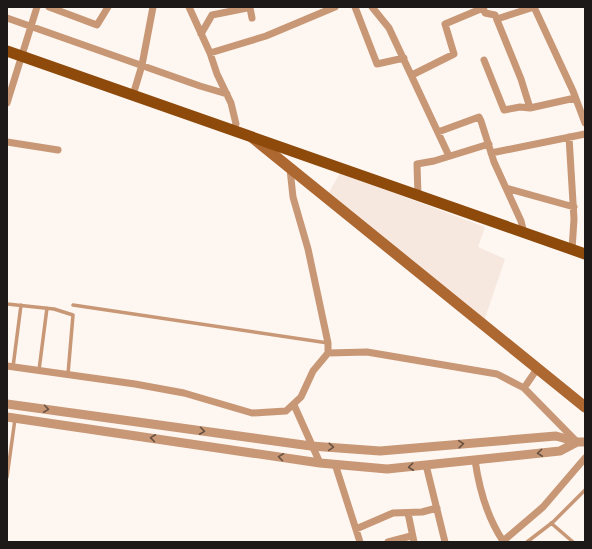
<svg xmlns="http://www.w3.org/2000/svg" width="592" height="549" font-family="Barlow,sans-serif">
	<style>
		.built { fill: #f7e8df }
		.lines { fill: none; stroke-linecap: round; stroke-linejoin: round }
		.service { stroke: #c89775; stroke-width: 3.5 }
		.minor { stroke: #c89775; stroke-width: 7 }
		.tertiary { stroke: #c89775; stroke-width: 9 }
		.secondary { stroke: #ad6730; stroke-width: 11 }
		.primary { stroke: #8d4a0b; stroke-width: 11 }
		.oneway { stroke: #695242 }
	</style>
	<rect width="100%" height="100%" fill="#fdf6f1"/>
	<path class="built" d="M340 173 485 227 478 247 505 259 484 321 327 196Z"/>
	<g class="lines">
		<path class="service" d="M7 304 54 309 73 315 68 374
			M73 305 328 343
			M13 367 21 305
			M39 370 47 308
			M7 477 15 419
			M551 523 573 542
			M527 542 553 522 585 490"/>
		<path class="minor" d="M49 7 97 25 108 7
			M189 7 210 53
			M355 7 377 64 404 58
			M372 7 389 28 449 156
			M483 7 485 13 495 15 521 79 530 108
			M534 7 573 91 585 123
			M7 18 200 86 227 94
			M497 19 534 7
			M201 34 212 15 247 8H250L252 18
			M484 60 504 110 520 107 530 108 575 98
			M412 75 454 54 445 24 483 8
			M133 95 142 65 153 7
			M7 103 37 7
			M232 130 236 124 231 103 217 74 210 53 266 36 335 7
			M438 132 479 117 481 121 494 162 521 221 524 233
			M569 137 574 219 572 250
			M7 142 58 150
			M491 153 585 134
			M506 188 574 207
			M418 196 417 164 434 161 489 144
			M328 353 367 352 497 374 524 388 576 441
			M7 366 135 384 184 393 252 413 286 411 301 397 313 371 328 353V343L308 249 293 197 290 169
			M524 388 537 369
			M294 405 320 463
			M475 460C479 488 487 517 503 541
			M335 464 360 542
			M426 465 445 542
			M408 513 414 542
			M356 529 393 513 422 512 437 508
			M388 542 411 536
			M502 542 543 507 585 458"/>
		<path class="tertiary" d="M7 404 311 446 380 451 556 436 577 442H585
			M7 417 320 463 387 469 560 451 577 442"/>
		<path class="secondary" d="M253 138 585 407"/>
		<path class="primary" d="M7 51 585 254"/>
	</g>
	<defs><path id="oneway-chevron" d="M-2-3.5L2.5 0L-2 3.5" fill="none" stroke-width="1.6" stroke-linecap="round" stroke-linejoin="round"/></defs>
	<g class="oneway">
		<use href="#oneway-chevron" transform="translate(46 409) rotate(8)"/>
		<use href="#oneway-chevron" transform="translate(202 431) rotate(8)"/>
		<use href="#oneway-chevron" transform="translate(153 438) rotate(-172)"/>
		<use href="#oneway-chevron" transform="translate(461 444) rotate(-5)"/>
		<use href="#oneway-chevron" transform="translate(331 447) rotate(4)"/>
		<use href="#oneway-chevron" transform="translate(540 453) rotate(174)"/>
		<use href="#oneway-chevron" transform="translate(281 457) rotate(-172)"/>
		<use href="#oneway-chevron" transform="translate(411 467) rotate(174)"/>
	</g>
	<rect width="592" height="549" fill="none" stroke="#1c1918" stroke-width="16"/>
</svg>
